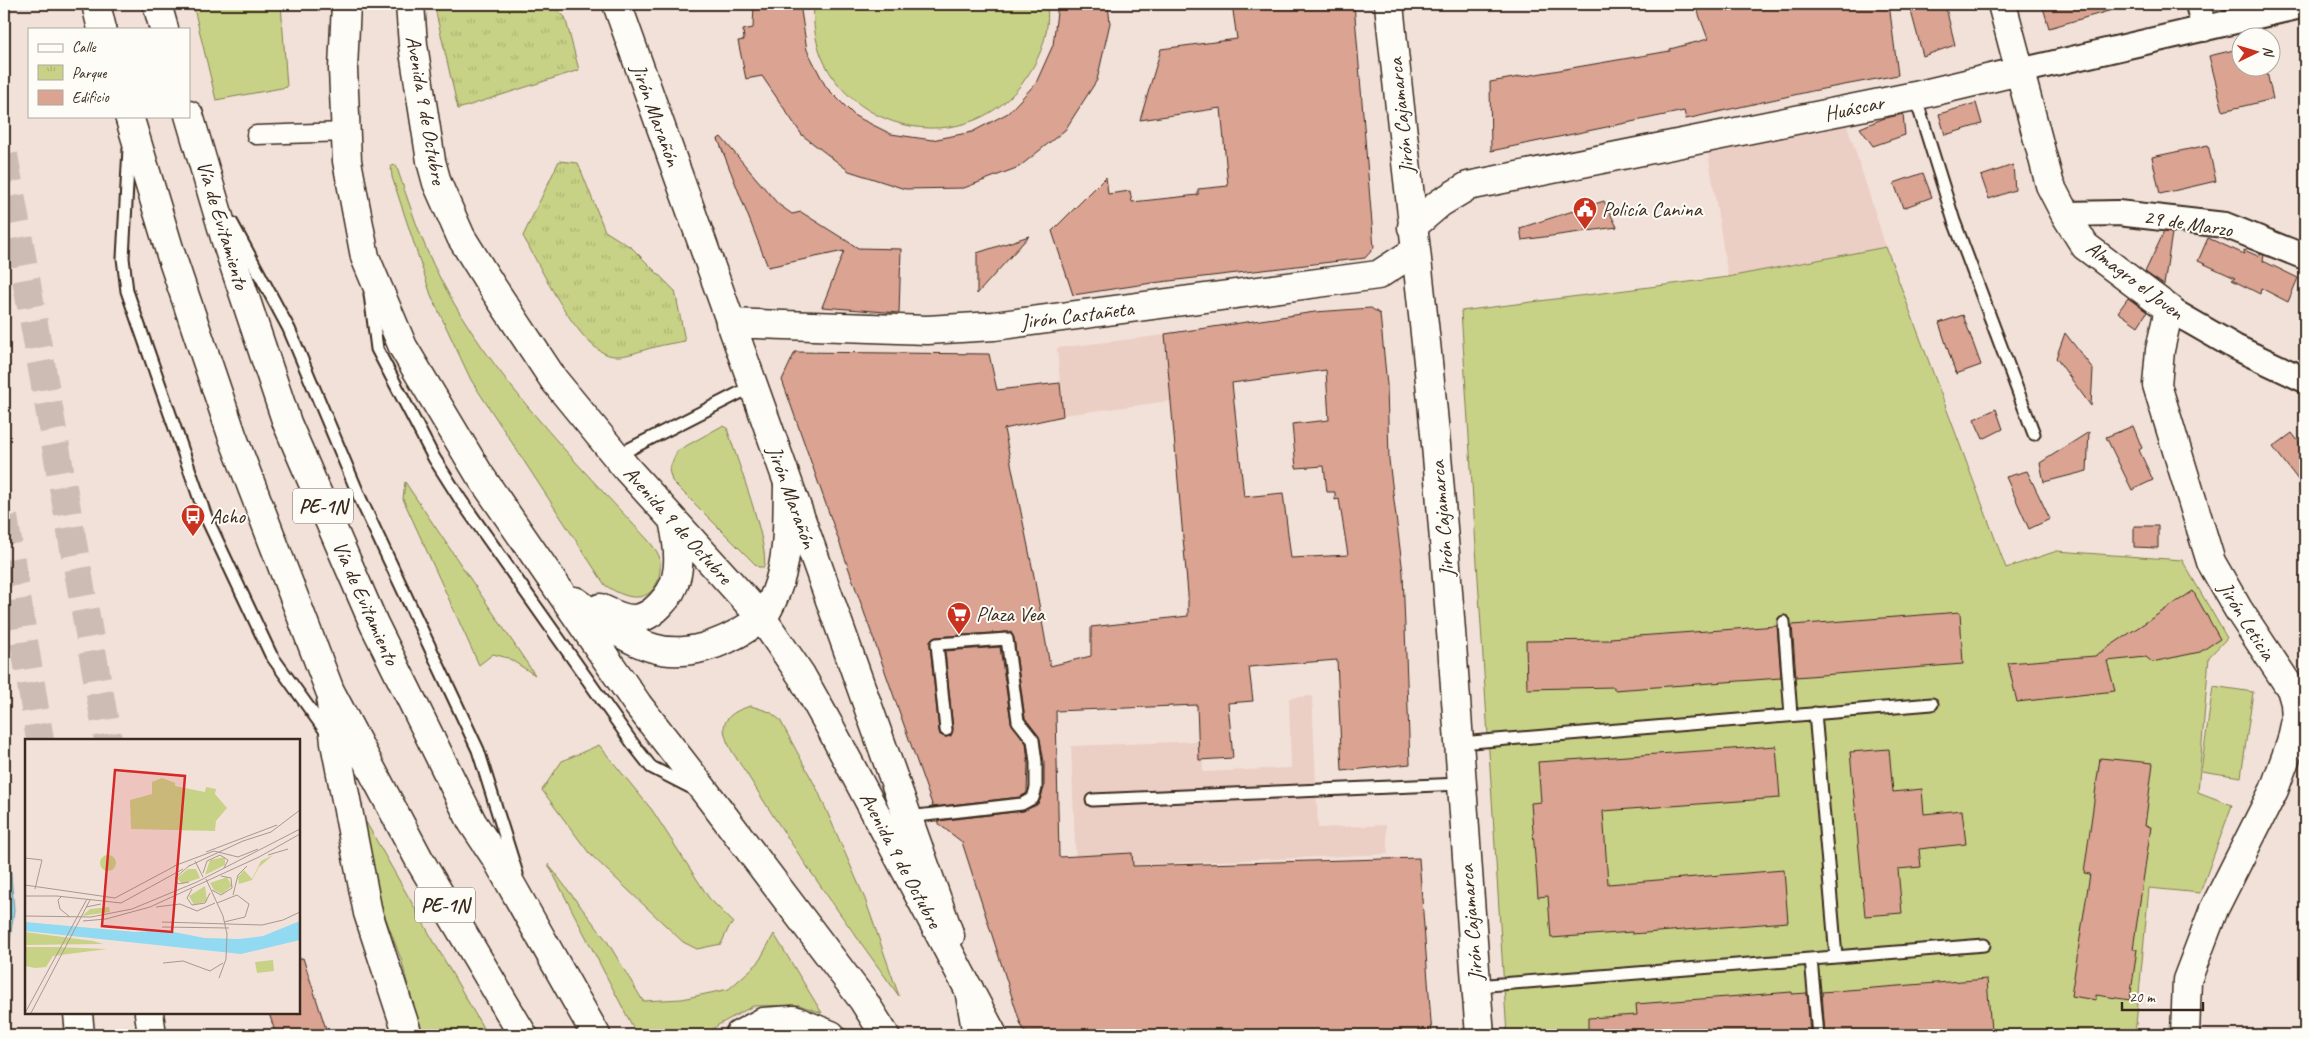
<svg xmlns="http://www.w3.org/2000/svg" width="2309" height="1039" font-family="Caveat,sans-serif">
	<style>
		.built { fill: #ebcec4 }
		.green { fill: #c7d286; stroke: #817e52 }
		.park { fill: url(#park-tufts); stroke: #817e52 }
		.water { fill: #91daf2; stroke: #6f949d }
		.building { fill: #daa392; stroke: #3b2a1e; fill-rule: evenodd }
		.lines { fill: none; stroke-linecap: round; stroke-linejoin: round }
		.motorway-tunnel { stroke: #cdbcb4; stroke-width: 28; stroke-dasharray: 28 14; stroke-linecap: butt }
		.service-casing { stroke: #3b2a1e; stroke-width: 15 }
		.pedestrian-casing { stroke: #3b2a1e; stroke-width: 21 }
		.minor-casing { stroke: #3b2a1e; stroke-width: 28 }
		.tertiary-casing { stroke: #3b2a1e; stroke-width: 31 }
		.primary-casing { stroke: #3b2a1e; stroke-width: 31 }
		.motorway-casing { stroke: #3b2a1e; stroke-width: 31 }
		.service { stroke: #fdfcf7; stroke-width: 11 }
		.pedestrian { stroke: #fdfcf7; stroke-width: 18 }
		.minor { stroke: #fdfcf7; stroke-width: 24 }
		.tertiary { stroke: #fdfcf7; stroke-width: 28 }
		.primary { stroke: #fdfcf7; stroke-width: 28 }
		.motorway { stroke: #fdfcf7; stroke-width: 28 }
		.labels { text-anchor: middle; dominant-baseline: central; stroke-width: 4; stroke-linejoin: round; paint-order: stroke }
		.shield { fill: #fdfcf7; stroke: #75695f; stroke-width: 1 }
		.shield-label { font-size: 20px; font-weight: bold; fill: #3b2a1e }
		.street-label { font-size: 21px; fill: #3b2a1e; stroke: #fdfcf7 }
		.poi-label { font-size: 21px; fill: #3b2a1e; stroke: #fdfcf7; text-anchor: start }
		.inset-road { fill: none; stroke: #a9988e; stroke-width: 1 }
		.view { fill: #d62828; fill-opacity: 0.15; stroke: #d62828; stroke-width: 2.5 }
		.inset-edge { fill: none; stroke: #3b2a1e; stroke-width: 2.5 }
	</style>
	<defs>
		<pattern id="park-tufts" width="24" height="20" patternUnits="userSpaceOnUse" patternTransform="scale(1.25)"><rect width="24" height="20" fill="#c7d286"/><path d="M3 7l-1-3M5 7V3M7 7l1-3M15 17l-1-3M17 17v-4M19 17l1-3" fill="none" stroke="#acb473"/></pattern>
	</defs>
	<rect width="100%" height="100%" fill="#f2e1d9"/>
	<filter id="ink" filterUnits="userSpaceOnUse"><feTurbulence type="fractalNoise" baseFrequency=".02" numOctaves="2"/><feDisplacementMap in="SourceGraphic" scale="10" xChannelSelector="R" yChannelSelector="G"/><feConvolveMatrix kernelMatrix="1 2 1 2 8 2 1 2 1" color-interpolation-filters="sRGB"/></filter>
	<g filter="url(#ink)">
		<path class="built" d="M1847 125 1886 247 1728 277 1708 153Z
			M1165 335 1170 401 1063 415 1057 348Z
			M1312 696 1318 828 1386 825 1388 854 1076 867 1071 746 1202 741 1203 772 1291 768 1289 698Z"/>
		<path class="green" d="M193 4H281L287 87 216 100Z
			M814 4H1047C1050 30 1042 54 1028 75 964 176 804 122 814 4Z
			M396 165C409 203 421 242 440 278 488 372 576 463 648 540 652 545 657 551 659 556 663 572 657 596 638 597 626 598 614 591 605 585L471 380 431 295 392 177 391 166Z
			M1886 247 2006 568 2057 551 2182 560 2227 638 2209 657 2198 792 2232 805 2200 893 2149 888 2135 1035H1507L1461 311 1728 277Z
			M722 426 727 428C735 455 770 545 764 567H758L672 481 669 470 677 451Z
			M405 482 535 675 508 658 493 654 479 665 403 499Z
			M2213 686 2253 692 2241 777 2201 771Z
			M751 706 770 712 780 720 818 791 865 899 899 996C848 925 796 854 750 779 742 765 725 746 724 729 724 715 740 709 751 706Z
			M599 745 652 810 709 898 734 923 729 927 721 944 697 949 683 942 589 853 542 790 562 761Z
			M350 794 487 1035H420L402 962 379 900Z
			M548 864 607 941 643 1001 682 999 729 989 758 963 774 934 822 1013 799 1005 753 1006 718 1025 706 1035H637Z"/>
		<path class="park" d="M434 4H551L565 17 579 70 458 109Z
			M559 161 578 163 605 231 632 248 675 291 685 341C675 343 665 344 655 347 641 350 628 357 614 356 580 354 539 264 523 236Z"/>
		<path class="water" d="M4 793 14 910 4 984Z"/>
		<path class="building" d="M754 4H800L807 50 826 87 855 116 891 134 932 140 972 132 1008 113 1036 83 1053 45 1058 4H1108L1110 23 1097 80 1065 130 1019 167 964 188 905 189 849 171 802 135 762 76 746 79 738 41 744 40 743 30 753 28Z
			M1232 4H1354L1374 248 1365 258 1152 283 1073 295 1052 231 1106 177 1108 194 1130 191 1132 202 1198 195V189L1228 186 1221 108 1140 120 1161 49 1237 39Z
			M1695 4H1889L1898 75 1812 91 1686 119 1684 111 1491 151 1490 82 1670 51V49L1708 39Z
			M1909 4H1945L1955 45 1923 56Z
			M2042 4H2111L2112 10 2049 28Z
			M2242 48V68H2266L2273 99 2223 111 2209 56Z
			M1976 103 1982 124 1945 135 1939 114Z
			M1903 114 1905 135 1873 146 1860 128 1882 119Z
			M721 137 778 204 792 214 801 212 858 248 901 249 899 313 822 307 844 251 768 267 718 139Z
			M2208 145 2216 181 2160 194 2152 157Z
			M2013 165 2015 190 1989 199 1981 176Z
			M1923 173 1932 197 1903 208 1894 183Z
			M1604 201 1617 227 1522 240 1520 228Z
			M2164 232 2172 233 2164 285 2145 272Z
			M1029 236 977 294V253Z
			M2208 238 2244 254V250L2258 256 2261 254 2264 255 2263 261 2298 278 2288 302 2261 288 2260 294 2232 280 2235 278 2198 261Z
			M2128 298 2147 312 2138 326 2118 312Z
			M1371 308 1380 314 1387 385 1389 460 1403 573 1410 764 1342 771 1337 660 1249 667 1253 701 1228 703 1233 758 1199 760 1197 705 1056 711 1059 857 1132 853 1133 866 1419 858 1432 1035H1027L1021 1025 962 842 940 825 938 821 1023 811 1037 805 1040 800 1044 788V762L1040 739 1025 718 1014 638 1011 632H1006L936 637 930 640V645L939 731 940 735 946 737 951 736 953 729 945 651 1000 647 1011 722 1026 743 1028 763 1027 793 1020 797 933 807 782 380 795 352 989 354 997 390 1060 383 1063 416 1004 429 1034 576 1050 666 1091 656V627L1188 616V594L1165 334 1315 312ZM1326 370 1329 420 1292 424 1296 468 1324 466 1327 492H1335V500L1339 499 1348 555 1291 558 1283 493 1244 497 1232 383Z
			M1963 315 1981 365 1956 374 1939 323Z
			M2065 333 2093 369 2091 406 2056 358Z
			M1996 409 2003 429 1983 439 1974 419Z
			M2133 426 2142 448 2139 450 2153 480 2132 490 2106 437Z
			M2089 432 2087 471 2044 482 2040 463Z
			M2292 433 2305 450V489L2273 447Z
			M2027 471 2050 519 2029 529 2006 477Z
			M2134 526H2158V548L2134 547Z
			M2193 591 2220 639 2200 652 2152 662 2146 657 2107 661 2115 691 2017 702 2008 663 2095 656Z
			M1960 612 1963 664 1796 677 1792 625Z
			M1777 626 1781 678 1614 690V687L1527 689 1526 641 1610 640V638Z
			M1776 746 1780 798 1603 811 1608 884 1784 870 1788 922 1632 934V932L1551 938 1548 896 1538 897 1531 803 1541 802 1538 762Z
			M1889 749 1893 792 1922 789 1924 814 1962 810 1966 844 1919 849 1921 867 1898 869 1902 913 1865 916 1850 752Z
			M2100 758 2153 763 2145 826 2151 827 2133 949H2137L2130 1000 2096 995V1000L2071 996 2090 874 2084 873Z
			M303 958 328 1035H276L269 1013H299V959Z
			M1987 979 1991 1031 1941 1035H1825L1822 992Z
			M1792 992V994L1807 993 1810 1035H1588V1018L1637 1015 1636 1004Z"/>
		<g class="lines">
			<path class="motorway-tunnel" d="M4 155 108 740
				M4 517 40 740"/>
			<defs>
				<path id="service" d="M1915 96 1954 221 2034 434
					M129 148 123 258 127 291 206 517 271 655 327 733
					M232 223 289 329 360 498 478 750 517 874
					M370 294 377 349 434 458 460 499 633 744 651 767 694 789
					M616 456 753 386
					M1784 622 1791 715
					M1815 713 1836 957
					M1460 743 1932 704
					M1092 800 1460 784
					M908 817 1022 804 1033 798 1036 788V762L1033 740 1018 721 1007 639 937 644 946 730
					M1811 959 1818 1035
					M1476 986 1984 945"/>
				<path id="pedestrian" d="M256 135 346 132"/>
				<path id="minor" d="M2198 4 2204 29
					M2020 71 2305 5
					M2065 214 2118 213 2225 225 2305 257
					M2169 309 2235 347 2305 380"/>
				<path id="tertiary" d="M617 4 950 936
					M1389 4C1403 144 1421 283 1434 423 1453 627 1464 831 1480 1035
					M2002 4 2050 185 2065 214 2085 246 2169 309 2160 350 2157 385 2211 562 2238 609 2291 689 2295 703 2296 720 2291 743 2274 790 2214 909 2187 980 2185 1035
					M1412 227 1440 203 1468 186 1915 96 2020 71
					M730 323 927 330 994 326 1378 275 1415 251"/>
				<path id="primary" d="M346 4 343 69 347 161 365 257 403 347 479 474 638 705 710 798 863 1000 885 1035
					M410 4 413 45 431 161 437 183 461 237 491 285 554 380 627 469 762 618 801 675 830 727 993 1035
					M575 601C599 618 624 640 653 648 685 658 723 644 750 626 754 623 760 621 763 617 769 609 776 593 779 583 789 551 787 518 788 485
					M600 608C611 613 621 619 633 619 652 619 672 595 676 578 681 560 677 538 673 520"/>
				<path id="motorway" d="M96 4 102 29
					M157 4 164 29
					M189 115 226 241 287 423 374 624 472 822 496 858 596 1035
					M129 116 171 255 232 435 330 691 420 861 523 1035
					M331 703 335 743 368 913 408 1035
					M969 989 977 1035
					M78 1013 80 1035
					M149 1013 152 1035
					M739 1035 763 1022 794 1020 831 1035"/>
			</defs>
			<use href="#service" class="service-casing"/>
			<use href="#pedestrian" class="pedestrian-casing"/>
			<use href="#minor" class="minor-casing"/>
			<use href="#tertiary" class="tertiary-casing"/>
			<use href="#primary" class="primary-casing"/>
			<use href="#motorway" class="motorway-casing"/>
			<use href="#service" class="service"/>
			<use href="#pedestrian" class="pedestrian"/>
			<use href="#minor" class="minor"/>
			<use href="#tertiary" class="tertiary"/>
			<use href="#primary" class="primary"/>
			<use href="#motorway" class="motorway"/>
		</g>
	</g>
	<defs>
		<symbol id="civic-pin" viewBox="-11 -11 22 30"><path d="M0 17L-7.5 6A9.5 9.5 0 1 1 7.5 6Z" fill="#c8321e" stroke="#fdfcf7"/><path d="M-.6-6.5H3V-4.5H.6V-3L4-1V1h2V6H-6V1h2V-1L-.6-3ZM-1.2 2.5V6h2.4V2.5Z" fill="#fff"/></symbol>
		<symbol id="bus-pin" viewBox="-11 -11 22 30"><path d="M0 17L-7.5 6A9.5 9.5 0 1 1 7.5 6Z" fill="#c8321e" stroke="#fdfcf7"/><path d="M-5-6H5V4H4V6H2V4H-2V6H-4V4H-5ZM-3.5-4V0h7V-4ZM-3.5 1.2v1.5H-2V1.2ZM2 1.2v1.5H3.5V1.2Z" fill="#fff"/></symbol>
		<symbol id="supermarket-pin" viewBox="-11 -11 22 30"><path d="M0 17L-7.5 6A9.5 9.5 0 1 1 7.5 6Z" fill="#c8321e" stroke="#fdfcf7"/><path d="M-6-5.5h2.5l.6 2H6L4.5 2H-2.5L-4.4-4H-6ZM-1.5 3.2a1.3 1.3 0 1 0 .1 0ZM3 3.2a1.3 1.3 0 1 0 .1 0Z" fill="#fff"/></symbol>
	</defs>
	<g fill-rule="evenodd">
		<use href="#civic-pin" x="1571" y="195" width="28" height="38"/>
		<use href="#bus-pin" x="179" y="502" width="28" height="38"/>
		<use href="#supermarket-pin" x="945" y="600" width="28" height="38"/>
	</g>
	<g class="labels">
		<g class="shield">
			<rect x="293" y="488.5" width="60" height="35" rx="4"/>
			<rect x="415" y="887.5" width="60" height="35" rx="4"/>
		</g>
		<g class="shield-label">
			<text x="323" y="506">PE-1N</text>
			<text x="445" y="905">PE-1N</text>
		</g>
		<g class="street-label">
			<text transform="translate(1854 108) rotate(-12)">Huáscar</text>
			<text transform="translate(426 110) rotate(80)">Avenida 9 de Octubre</text>
			<text transform="translate(656 115) rotate(70)">Jirón Marañón</text>
			<text transform="translate(1401 116) rotate(-96)">Jirón Cajamarca</text>
			<text transform="translate(2188 223) rotate(9)">29 de Marzo</text>
			<text transform="translate(223 225) rotate(73)">Vía de Evitamiento</text>
			<text transform="translate(2135 280) rotate(37)">Almagro el Joven</text>
			<text transform="translate(1077 315) rotate(-7)">Jirón Castañeta</text>
			<text transform="translate(792 497) rotate(70)">Jirón Marañón</text>
			<text transform="translate(1442 519) rotate(-95)">Jirón Cajamarca</text>
			<text transform="translate(678 525) rotate(48)">Avenida 9 de Octubre</text>
			<text transform="translate(366 603) rotate(66)">Vía de Evitamiento</text>
			<text transform="translate(2247 621) rotate(58)">Jirón Leticia</text>
			<text transform="translate(901 860) rotate(62)">Avenida 9 de Octubre</text>
			<text transform="translate(1471 923) rotate(-95)">Jirón Cajamarca</text>
		</g>
		<g class="poi-label">
			<text x="1602" y="209">Policía Canina</text>
			<text x="210" y="516">Acho</text>
			<text x="976" y="614">Plaza Vea</text>
		</g>
	</g>
	<g transform="translate(25 739)">
		<rect width="275" height="275" fill="#f2e1d9"/>
		<path d="M137 39 150 44V47L180 53 181 48 191 50 190 55 202 69 191 82 190 92 106 90 105 61 127 55V43ZM248 116 234 128 227 141 214 145 213 138 219 131 227 140 236 122ZM75 124a8 8 0 1 1 16 0a8 8 0 1 1-16 0ZM200 118V126L180 136 185 121ZM163 130H171L175 139 157 145 152 139ZM202 138 207 147 197 155 189 151 185 144ZM180 147 182 162 169 166 164 157ZM84 168 85 173 57 177 65 170ZM248 221 249 232 232 234 230 223Z" fill="#c7d286"/>
		<path d="M0 193 68 202 78 205 0 206ZM0 208H32L82 210 28 217 21 228 10 229 0 227Z" fill="#c7d286"/>
		<path d="M275 182V201L216 215 0 192V183L111 193 138 191 180 199 214 200 238 197Z" fill="#91daf2"/>
		<path class="inset-road" d="M181 113 252 86M243 116 263 110M0 119 17 121 10 150M170 122 178 138M149 127 189 112 213 118 233 110M164 127 218 102 246 93 275 71M178 134 182 122 195 116 203 121 199 129M181 140 198 177 202 195 201 220 194 239M164 143 153 145 150 139 165 126M0 146 90 159 150 127M167 150 162 159 167 166 180 164 185 154M187 151 196 156 207 149 206 139 196 137M208 156 213 136 222 127M0 157H32L96 164 158 130M37 157 33 161 35 170 45 178M192 164 212 156 224 165 220 178 199 183M61 168 76 165M131 168 155 165 172 172 190 164M0 177 66 178 107 170 172 143 275 90M58 182 81 180 125 168 234 118 275 95M137 183 237 186 258 181 275 173M137 188 204 189M138 224 158 222 185 232 198 224M0 274 62 160M6 274 65 161"/>
		<path class="view" d="M90 31 160 37 147 193 77 187Z"/>
		<rect width="275" height="275" class="inset-edge"/>
	</g>
	<rect width="2309" height="1039" fill="none" stroke="#fdfcf7" stroke-width="20"/>
	<rect x="10" y="10" width="2289" height="1019" fill="none" stroke="#3b2a1e" stroke-width="2" filter="url(#ink)"/>
	<rect x="28" y="28" width="162" height="90" fill="#fdfcf7" stroke="#afa8a0"/>
	<rect x="38" y="44" width="25" height="8" fill="#fdfcf7" stroke="#afa8a0"/>
	<text x="72" y="52" font-size="15" fill="#3b2a1e">Calle</text>
	<rect x="38" y="65" width="25" height="15" fill="url(#park-tufts)" stroke="#afa8a0"/>
	<text x="72" y="78" font-size="15" fill="#3b2a1e">Parque</text>
	<rect x="38" y="90" width="25" height="15" fill="#daa392" stroke="#afa8a0"/>
	<text x="72" y="102" font-size="15" fill="#3b2a1e">Edificio</text>
	<g transform="translate(2256 52) rotate(85)"><circle r="24" fill="#fdfcf7" stroke="#afa8a0"/>
	<path d="M0-4L9 19L0 12L-9 19Z" fill="#c8321e"/>
	<text y="-8" font-size="14" font-weight="bold" text-anchor="middle" fill="#3b2a1e">N</text>
	</g>
	<path d="M2122 1002v8h81v-8" fill="none" stroke="#3b2a1e" stroke-width="2.5"/>
	<text x="2129" y="1002" font-size="15" fill="#3b2a1e" stroke="#fdfcf7" stroke-width="4" paint-order="stroke">20 m</text>
</svg>
